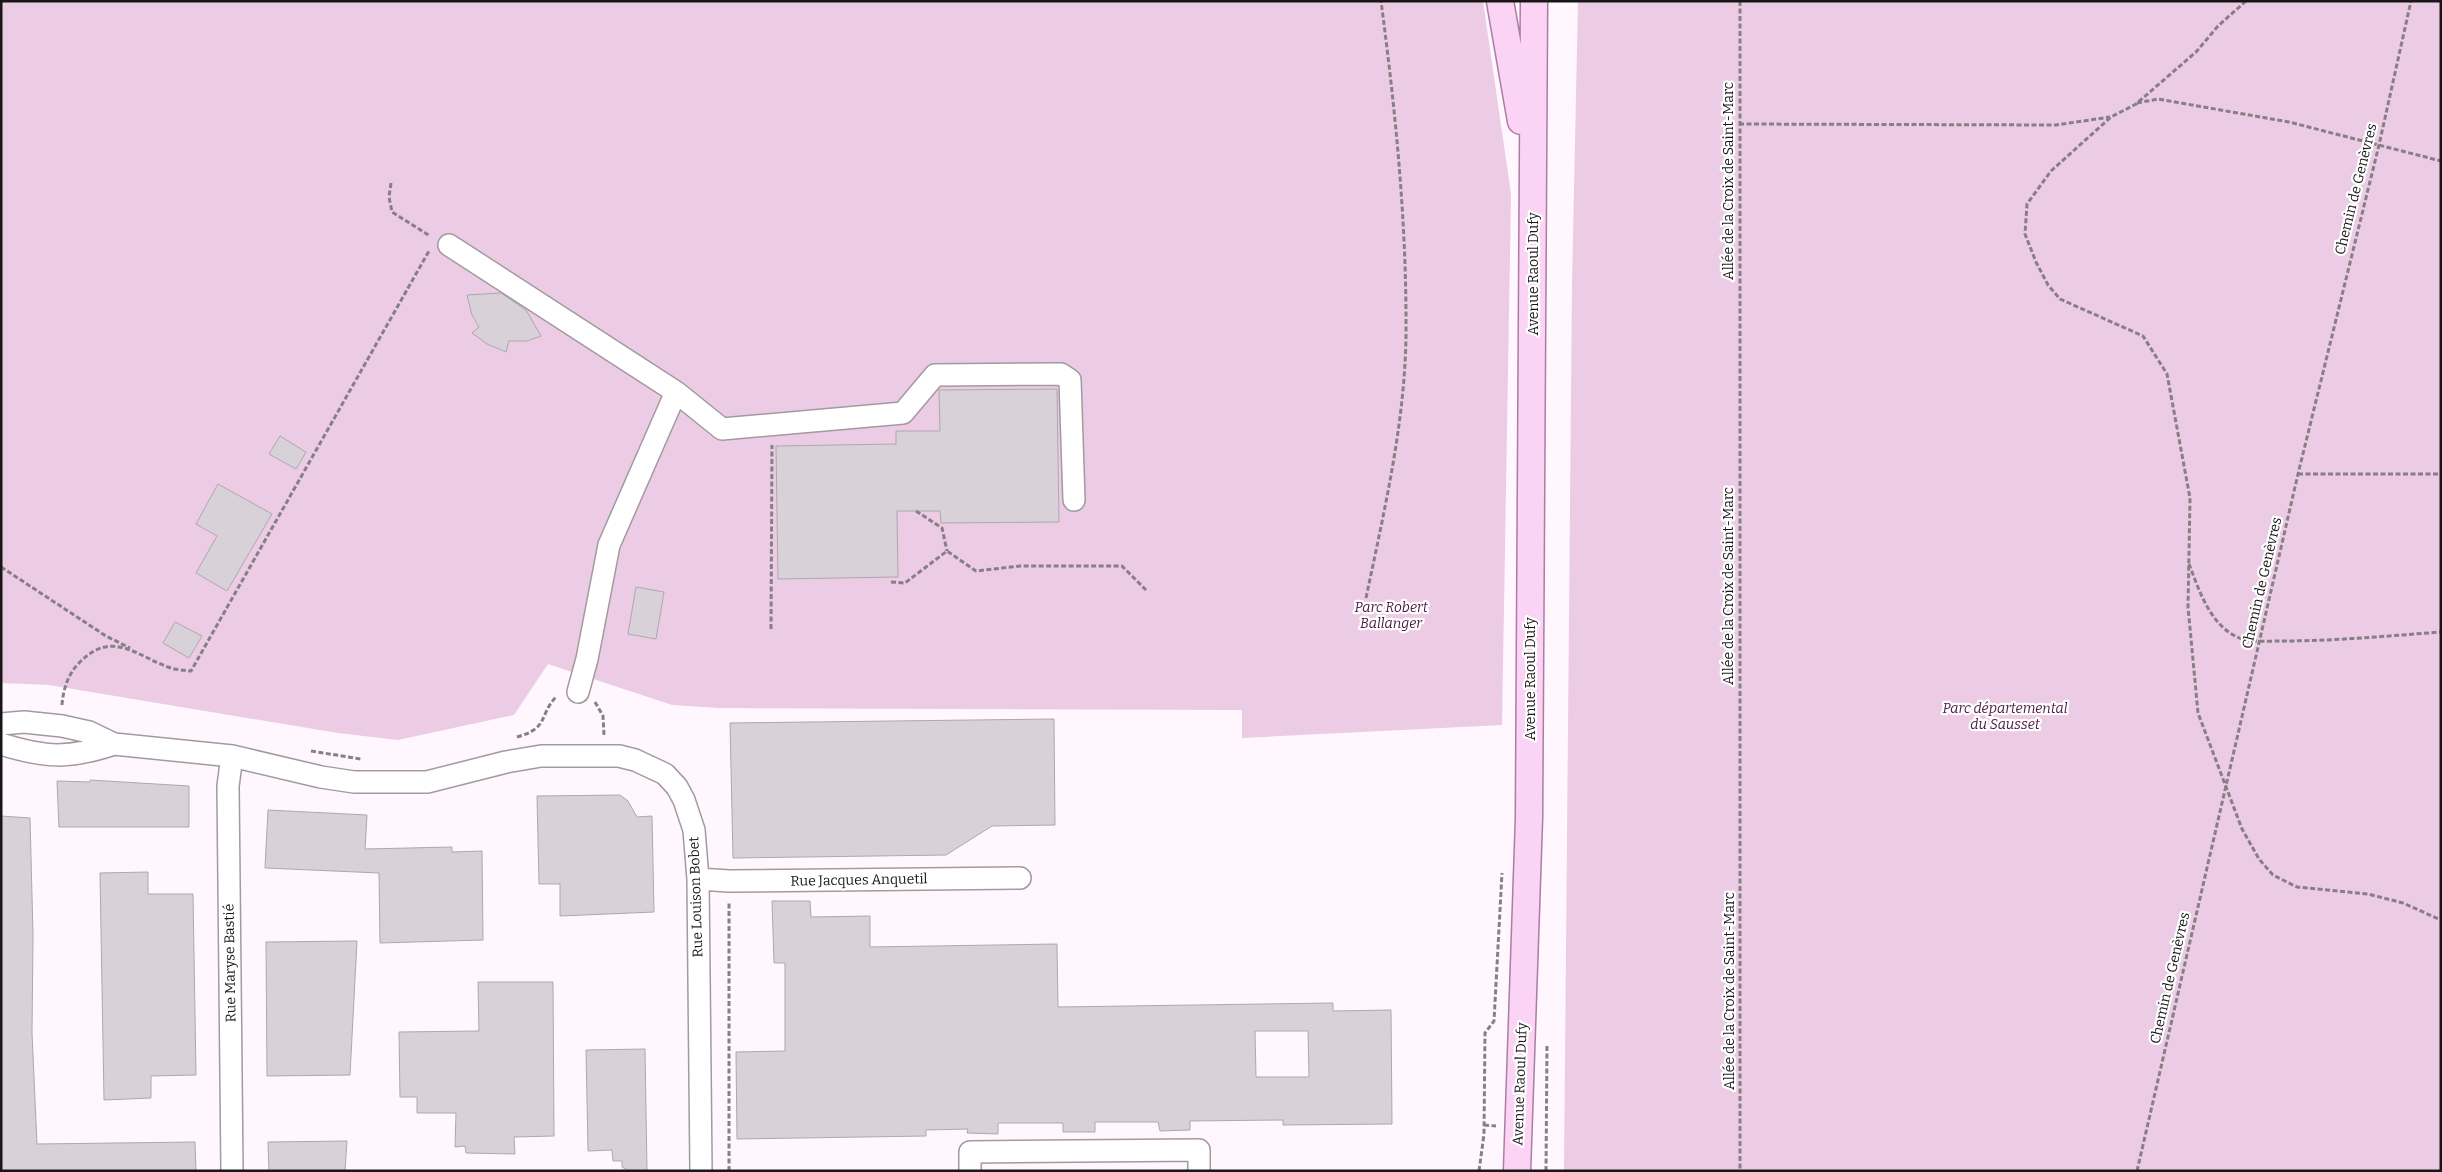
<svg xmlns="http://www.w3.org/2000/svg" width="2442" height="1172" font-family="Bitter,serif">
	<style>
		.green { fill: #eccbe5 }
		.building { fill: #d9d1d8; stroke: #afa7ad; fill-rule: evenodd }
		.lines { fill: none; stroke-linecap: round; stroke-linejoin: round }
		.minor-casing { stroke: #a29aa0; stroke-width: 24 }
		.major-casing { stroke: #ab7da2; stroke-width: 29 }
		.path { stroke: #868084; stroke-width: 3; stroke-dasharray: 5 2.5; stroke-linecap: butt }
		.minor { stroke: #fff; stroke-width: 21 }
		.major { stroke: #fbd3f4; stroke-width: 26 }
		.labels { text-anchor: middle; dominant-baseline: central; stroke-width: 4.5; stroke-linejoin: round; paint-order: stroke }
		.street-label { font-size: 14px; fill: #191618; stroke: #fff }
		.park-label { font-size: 14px; font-style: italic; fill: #4c1845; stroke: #fff }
	</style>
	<rect width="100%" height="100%" fill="#fff7fd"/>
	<path class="green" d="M1 1H1483L1511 194 1502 725 1242 738V710L719 708 672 705 548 664 514 715 398 740 338 733 49 685 1 683Z
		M1578 1H2441V1171H1564L1572 284Z"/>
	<path class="building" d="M501 293 526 310 541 336 527 341H509L506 352 487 344 472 333 479 327 472 315 467 295Z
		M1057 389 1059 522 941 523 940 511H897L898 577 778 579 776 446 896 444V431H940L939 390Z
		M280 436 306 452 296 469 269 454Z
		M218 484 272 514 227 591 196 573 217 536 196 524Z
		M636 587 664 592 656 639 628 634Z
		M175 622 202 636 189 658 163 643Z
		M1054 719 1055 825 992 826 946 855 733 858 730 723Z
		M90 780 189 786V827H59L57 781 90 782Z
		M620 795 628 801 637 817 652 816 654 912 560 916V884H539L537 796Z
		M268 810 367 815 365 849 452 847V852L482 851 483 940 380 943 379 873 265 868Z
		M1 816 30 818 33 935 32 1033 37 1144 195 1142 196 1171H1Z
		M148 872V894H193L196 1075 151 1076V1098L104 1100 100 873Z
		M772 901H810L811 917 870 916V947L1057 944 1058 1007 1333 1003V1011L1391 1010 1392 1124 1283 1125V1120L1190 1121V1130L1160 1131 1158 1122H1095V1132H1063V1123H998V1134L967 1133 968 1129 926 1130V1136L737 1139 736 1052 785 1051V963H774ZM1255 1031H1308L1309 1077H1256Z
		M357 941 350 1075 267 1076 266 942Z
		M478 982H553L554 1136 514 1137 515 1154 466 1153 465 1146 455 1147 456 1113H417V1097H400L399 1032 479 1031Z
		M645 1049 647 1171H629L622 1167V1161H613L612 1150 588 1151 586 1050Z
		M347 1141 345 1171H269L268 1142Z"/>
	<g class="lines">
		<defs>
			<path id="minor" d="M449 245 676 392 609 545 587 659 578 692
				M676 392 722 429 903 413 935 375 1061 374 1070 380 1074 500
				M1 724 24 722 62 726 89 732 114 744 232 756 321 777 354 782H427L506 762 541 756H619L635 760 665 774 677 787 684 800 694 830 698 879 701 1171
				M1 744C46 758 69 759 114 744
				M698 879 729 881 1020 878
				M232 1171 228 786 232 756
				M970 1171V1152L1199 1150V1171"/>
			<path id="major" d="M1500 1 1521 121
				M1517 1171 1529 818 1534 1"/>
		</defs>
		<use href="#minor" class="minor-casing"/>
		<use href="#major" class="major-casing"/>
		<path class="path" d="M1740 1V1171
			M2246 1 2218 26 2196 52 2136 104 2111 117 2051 171 2027 204 2025 234 2036 262 2048 285 2060 299 2143 336 2167 374 2190 498 2188 607 2198 713 2242 829 2259 859 2273 875 2297 887 2368 894 2403 903 2441 920
			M2137 103 2158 99 2289 122 2441 161
			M1739 124 2056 125 2110 117
			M391 183 389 197 392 212 430 236
			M2298 474H2441
			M916 511 942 528 947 551
			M2189 564C2199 590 2209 622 2235 636 2247 643 2267 641 2280 641 2334 641 2387 636 2441 632
			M1 567 106 636 130 648
			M891 582 905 583 947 551 976 571 1020 566H1122L1146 590
			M1366 598C1385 507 1407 415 1406 322 1406 215 1395 107 1381 1
			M771 629 772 445
			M595 702 603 716 604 735
			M62 705C63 690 68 674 79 663 113 628 137 657 171 668 177 670 184 670 191 671L429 251
			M517 737C550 728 538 715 557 696
			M311 751 361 759
			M1484 1125 1496 1126
			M729 1171V902
			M1479 1171 1484 1134 1485 1033 1494 1021 1502 873
			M1546 1171 1547 1044
			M2137 1171 2298 474 2379 145 2411 1"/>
		<use href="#minor" class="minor"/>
		<use href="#major" class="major"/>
	</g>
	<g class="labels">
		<g class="street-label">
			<text transform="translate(1728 181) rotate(-90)">Allée de la Croix de Saint-Marc</text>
			<text transform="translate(2356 189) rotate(-76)">Chemin de Genèvres</text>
			<text transform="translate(1533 274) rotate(-90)">Avenue Raoul Dufy</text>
			<text transform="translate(2262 583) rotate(-77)">Chemin de Genèvres</text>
			<text transform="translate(1728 586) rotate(-90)">Allée de la Croix de Saint-Marc</text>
			<text transform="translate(1530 679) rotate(-90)">Avenue Raoul Dufy</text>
			<text transform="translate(859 880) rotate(-1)">Rue Jacques Anquetil</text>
			<text transform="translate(696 897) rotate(-92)">Rue Louison Bobet</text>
			<text transform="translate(230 963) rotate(-91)">Rue Maryse Bastié</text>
			<text transform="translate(2170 978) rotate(-77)">Chemin de Genèvres</text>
			<text transform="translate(1729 991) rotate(-90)">Allée de la Croix de Saint-Marc</text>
			<text transform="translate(1520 1084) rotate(-88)">Avenue Raoul Dufy</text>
		</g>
		<g class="park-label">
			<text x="1391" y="607">Parc Robert<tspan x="1391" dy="16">Ballanger</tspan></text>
			<text x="2005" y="708">Parc départemental<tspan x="2005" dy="16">du Sausset</tspan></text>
		</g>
	</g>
	<rect width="2442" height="1172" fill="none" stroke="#191618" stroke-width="5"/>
</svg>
